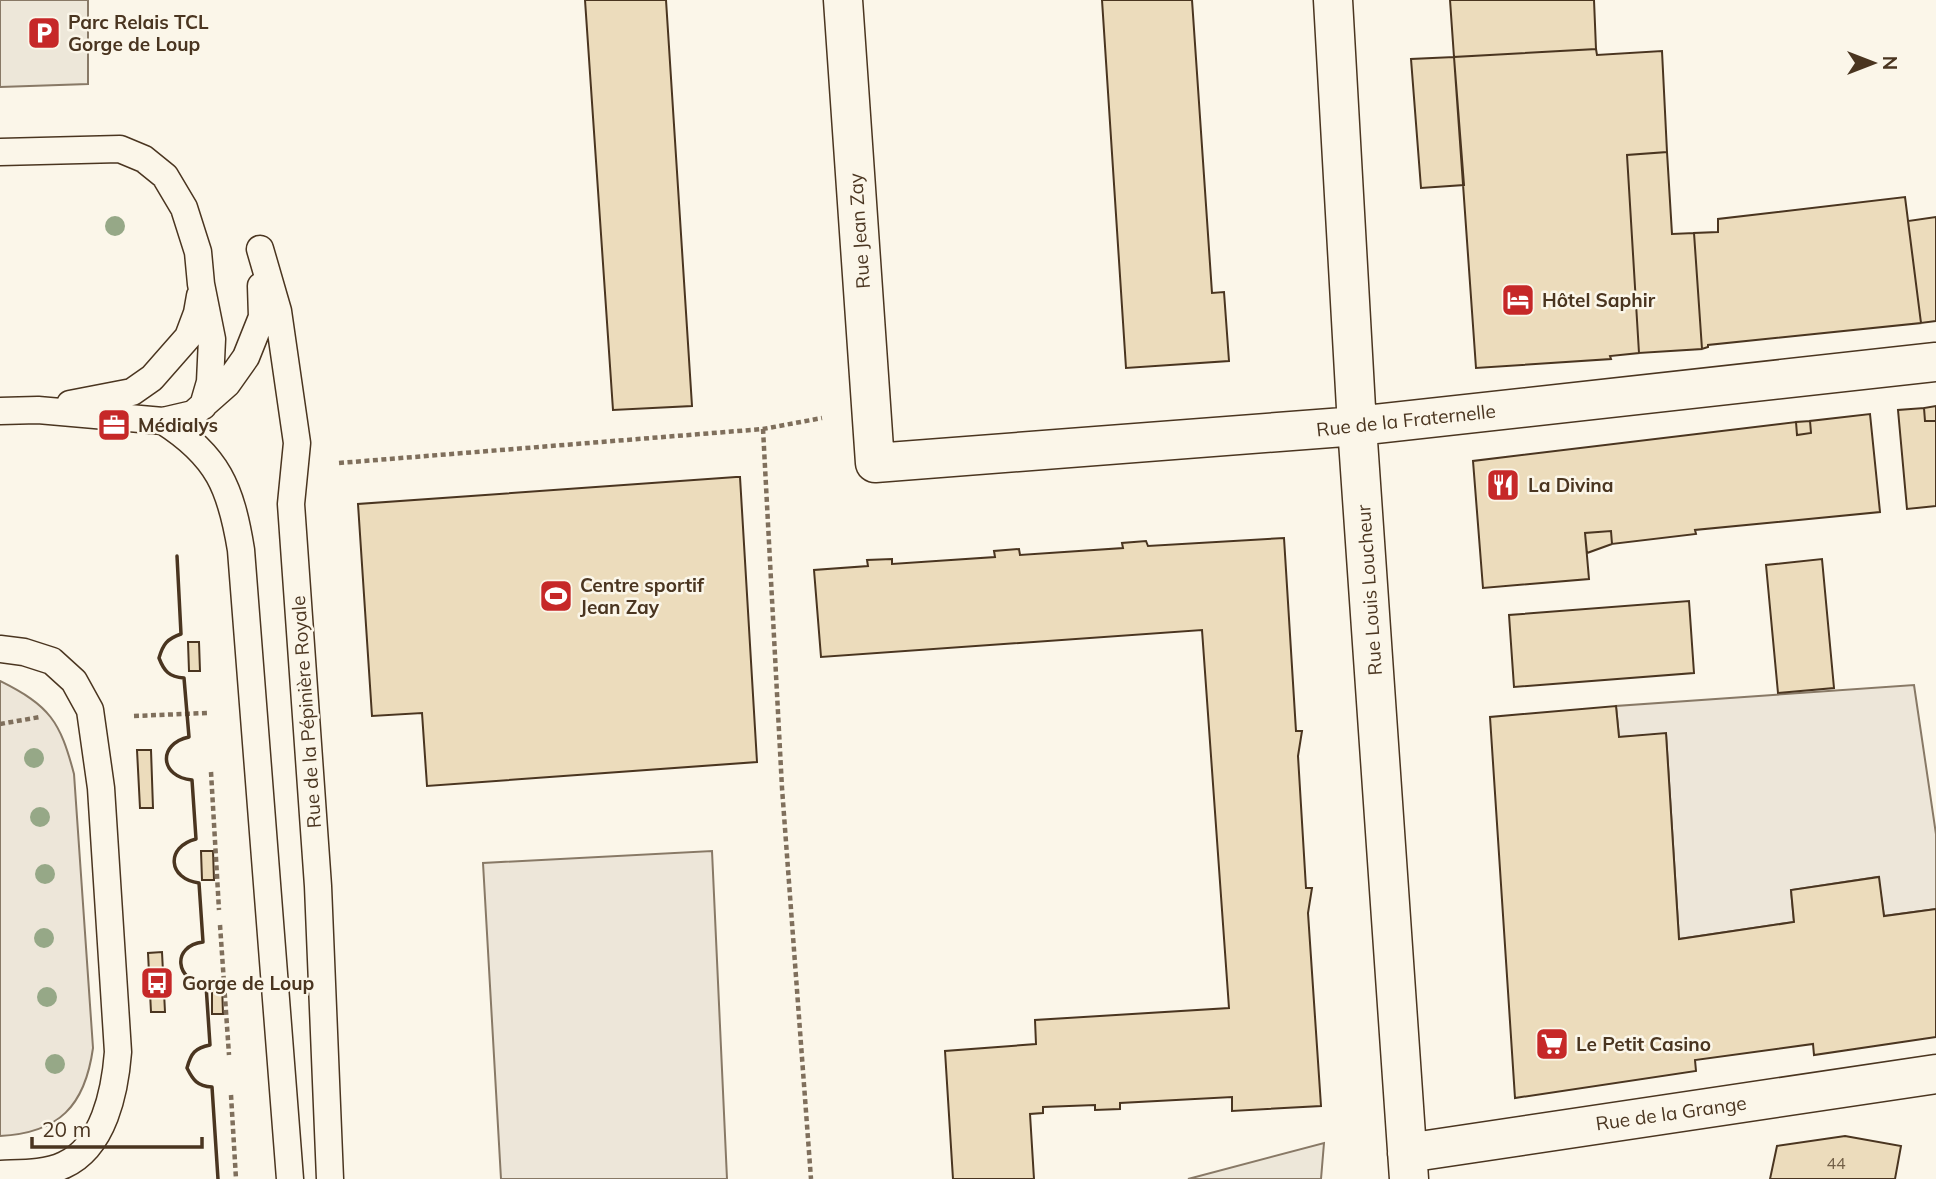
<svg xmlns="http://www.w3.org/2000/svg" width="1936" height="1179" font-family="Mulish,sans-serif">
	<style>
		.green { fill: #ede6d9; stroke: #887966; stroke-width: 2 }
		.parking { fill: #ede7d9; stroke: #887966; stroke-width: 2 }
		.building { fill: #ecdcbc; stroke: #4a3520; stroke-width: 2 }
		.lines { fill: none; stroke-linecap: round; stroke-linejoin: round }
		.service-casing { stroke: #4a3520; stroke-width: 29 }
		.minor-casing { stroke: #4a3520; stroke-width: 41 }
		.path { stroke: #7f6f5c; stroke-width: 4.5; stroke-dasharray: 5 3.5; stroke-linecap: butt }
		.service { stroke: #fbf6e9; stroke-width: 26 }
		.minor { stroke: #fbf6e9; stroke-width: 38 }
		.wall { stroke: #4a3520; stroke-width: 3.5 }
		.tree { fill: #96a887 }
		.labels { text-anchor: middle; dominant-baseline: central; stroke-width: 5; stroke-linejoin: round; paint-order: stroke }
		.number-label { font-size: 16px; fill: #725f47 }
		.poi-label { font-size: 19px; font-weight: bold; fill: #4a3520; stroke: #fbf6e9; text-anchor: start }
		.street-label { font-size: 19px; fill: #4a3520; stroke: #fbf6e9 }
	</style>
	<rect width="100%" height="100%" fill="#fbf6e9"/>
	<path class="green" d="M0 681C50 706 60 721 74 774L93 1048C85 1106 59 1133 0 1136Z
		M1914 685 1936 834V909L1884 916 1878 877 1791 890 1794 922 1679 939 1666 734 1619 737 1616 706Z
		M712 851 727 1179H501L483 863Z"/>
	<path class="parking" d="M0 0H88V84L0 87Z
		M1324 1143 1321 1179H1188Z"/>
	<path class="building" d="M585 0H666L692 406 613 410Z
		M1102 0H1192L1212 293 1224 292 1229 361 1126 368Z
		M1450 0H1594L1596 49 1454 57Z
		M1596 49 1597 55 1662 51 1667 152 1627 155 1639 353 1610 356 1611 359 1476 368 1454 57Z
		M1454 57 1464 185 1421 188 1411 59Z
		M1667 152 1672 234 1694 233 1702 349 1639 353 1627 155Z
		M1905 197 1921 323 1708 345V347L1702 349 1694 233 1718 232V219Z
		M1936 217V321L1921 323 1908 221Z
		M1936 406V421H1925L1924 408Z
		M1924 408 1925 421H1936V506L1907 509 1898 410Z
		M1870 414 1880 512 1695 530 1696 534 1612 544 1611 531 1585 533 1589 579 1483 588 1473 461 1796 422 1797 435 1811 433 1810 421Z
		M1810 421 1811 433 1797 435 1796 422Z
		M736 477H740L757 762 427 786 422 713 372 716 358 504Z
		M1611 531 1612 544 1587 553 1585 533Z
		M1284 538 1296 731H1302L1298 756 1306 888H1312L1308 913 1321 1106 1232 1111V1097L1120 1103V1109L1095 1110V1105L1043 1107V1113L1030 1114 1034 1179H953L945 1051 1036 1044 1035 1020 1229 1008 1202 630 821 657 814 570 868 566 867 560 892 559V564L995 557 994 551 1019 549 1020 555 1123 548 1122 543 1146 541 1148 546Z
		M1822 559 1834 688 1778 693 1766 565Z
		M1689 601 1694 673 1514 687 1509 615Z
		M188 642H199L200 671H189Z
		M1616 706 1619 737 1666 733 1679 939 1794 922 1791 890 1879 877 1884 916 1936 909V1037L1814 1055 1813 1044 1695 1060 1696 1071 1515 1098 1490 717Z
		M137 750H151L153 808H140Z
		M201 851H213L214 880H202Z
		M162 952 165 1012H151L148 953Z
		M212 985H222L223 1014H212Z
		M1845 1136 1901 1146 1895 1179H1770L1777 1146Z"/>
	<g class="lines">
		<defs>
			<path id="service" d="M0 152 120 149 144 159 165 176 184 208 198 252 201 284 212 339 210 382 203 406
				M260 249 278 311 297 443 291 504 318 886 330 1179
				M70 404 132 392 152 378 188 337 197 313 200 296
				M0 411 38 410 163 421 193 414 227 384 246 357 262 317 261 286
				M163 421C218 456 231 488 241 550L290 1179
				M0 649 24 652 52 661 74 681 90 710 101 788 118 1052C115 1091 104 1147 64 1165 45 1174 21 1173 0 1174"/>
			<path id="minor" d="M843 0 875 463 1357 426 1936 362
				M1333 0 1357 426 1409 1179
				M1407 1153 1936 1074"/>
		</defs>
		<use href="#service" class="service-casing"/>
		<use href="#minor" class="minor-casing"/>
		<path class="path" d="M763 429 782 788 811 1179
			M339 463 763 429 822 418
			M134 716 207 713
			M0 724 40 717
			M211 772 219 910
			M220 925 229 1055
			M231 1095 236 1179"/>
		<use href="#service" class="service"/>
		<use href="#minor" class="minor"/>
		<path class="wall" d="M177 556 181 634C167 639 163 644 159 658 164 671 169 677 184 678L189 737C157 744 160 777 192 780L196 839C165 847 168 879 199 883L203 942C171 946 175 981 206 985L210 1045C195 1048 191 1053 187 1068 193 1080 197 1086 212 1087L218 1179"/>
	</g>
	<g class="tree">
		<circle cx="115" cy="226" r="10"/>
		<circle cx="34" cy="758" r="10"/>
		<circle cx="40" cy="817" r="10"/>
		<circle cx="45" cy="874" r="10"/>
		<circle cx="44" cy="938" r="10"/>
		<circle cx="47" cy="997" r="10"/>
		<circle cx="55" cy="1064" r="10"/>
	</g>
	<defs>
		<symbol id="parking-square" viewBox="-11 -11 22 22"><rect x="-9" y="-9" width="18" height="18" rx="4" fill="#c62828" stroke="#fbf6e9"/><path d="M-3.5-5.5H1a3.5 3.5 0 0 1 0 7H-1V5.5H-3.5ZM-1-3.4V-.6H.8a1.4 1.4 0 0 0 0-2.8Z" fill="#fff"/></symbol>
		<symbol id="hotel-square" viewBox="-11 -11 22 22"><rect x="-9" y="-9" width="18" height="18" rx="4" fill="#c62828" stroke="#fbf6e9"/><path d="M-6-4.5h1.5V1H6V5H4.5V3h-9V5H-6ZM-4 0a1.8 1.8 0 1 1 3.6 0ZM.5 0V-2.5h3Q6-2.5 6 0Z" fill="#fff"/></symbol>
		<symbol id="office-square" viewBox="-11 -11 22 22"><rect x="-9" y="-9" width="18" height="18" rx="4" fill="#c62828" stroke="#fbf6e9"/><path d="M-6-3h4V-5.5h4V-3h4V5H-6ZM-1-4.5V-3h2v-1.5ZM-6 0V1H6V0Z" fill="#fff"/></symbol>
		<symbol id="restaurant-square" viewBox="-11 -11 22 22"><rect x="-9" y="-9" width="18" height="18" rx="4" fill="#c62828" stroke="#fbf6e9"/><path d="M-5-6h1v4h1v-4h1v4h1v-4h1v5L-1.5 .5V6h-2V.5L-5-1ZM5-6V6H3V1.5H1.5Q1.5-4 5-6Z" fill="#fff"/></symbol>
		<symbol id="stadium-square" viewBox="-11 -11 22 22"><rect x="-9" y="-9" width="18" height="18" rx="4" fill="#c62828" stroke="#fbf6e9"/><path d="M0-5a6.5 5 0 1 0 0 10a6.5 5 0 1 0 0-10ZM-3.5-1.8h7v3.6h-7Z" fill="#fff"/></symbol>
		<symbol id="bus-square" viewBox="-11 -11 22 22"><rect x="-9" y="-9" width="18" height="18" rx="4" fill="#c62828" stroke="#fbf6e9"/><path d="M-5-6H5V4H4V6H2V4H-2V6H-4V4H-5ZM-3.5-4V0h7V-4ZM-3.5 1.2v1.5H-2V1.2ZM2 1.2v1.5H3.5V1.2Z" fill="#fff"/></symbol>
		<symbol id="supermarket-square" viewBox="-11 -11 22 22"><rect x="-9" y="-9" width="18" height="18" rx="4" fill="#c62828" stroke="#fbf6e9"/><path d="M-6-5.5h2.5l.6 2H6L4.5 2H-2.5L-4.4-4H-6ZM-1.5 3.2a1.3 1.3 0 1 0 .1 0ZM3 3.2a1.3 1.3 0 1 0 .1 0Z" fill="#fff"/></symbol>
	</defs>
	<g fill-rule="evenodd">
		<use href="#parking-square" x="25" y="14" width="38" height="38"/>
		<use href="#hotel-square" x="1499" y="281" width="38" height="38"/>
		<use href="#office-square" x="95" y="406" width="38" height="38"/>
		<use href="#restaurant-square" x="1484" y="466" width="38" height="38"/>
		<use href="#stadium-square" x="537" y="577" width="38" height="38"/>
		<use href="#bus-square" x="138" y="964" width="38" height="38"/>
		<use href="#supermarket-square" x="1533" y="1025" width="38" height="38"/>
	</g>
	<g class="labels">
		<g class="number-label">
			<text x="1836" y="1163">44</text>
		</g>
		<g class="poi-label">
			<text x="68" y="22">Parc Relais TCL<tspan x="68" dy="22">Gorge de Loup</tspan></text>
			<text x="1542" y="300">Hôtel Saphir</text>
			<text x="138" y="425">Médialys</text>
			<text x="1528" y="485">La Divina</text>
			<text x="580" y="585">Centre sportif<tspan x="580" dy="22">Jean Zay</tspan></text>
			<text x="182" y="983">Gorge de Loup</text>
			<text x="1576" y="1044">Le Petit Casino</text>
		</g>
		<g class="street-label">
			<text transform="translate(859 231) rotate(-94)">Rue Jean Zay</text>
			<text transform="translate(1406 420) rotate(-6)">Rue de la Fraternelle</text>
			<text transform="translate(1369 590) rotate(-94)">Rue Louis Loucheur</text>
			<text transform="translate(306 712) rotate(-94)">Rue de la Pépinière Royale</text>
			<text transform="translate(1671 1113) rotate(-8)">Rue de la Grange</text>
		</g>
	</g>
	<g transform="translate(1873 63) rotate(90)" stroke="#fbf6e9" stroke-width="5" paint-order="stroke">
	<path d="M0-5L12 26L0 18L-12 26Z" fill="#4a3520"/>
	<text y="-10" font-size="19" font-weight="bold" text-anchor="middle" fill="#4a3520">N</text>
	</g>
	<path d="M32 1137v10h170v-10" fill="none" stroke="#4a3520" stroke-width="3.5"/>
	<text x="42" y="1137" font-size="21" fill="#4a3520" stroke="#fbf6e9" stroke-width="5" paint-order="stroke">20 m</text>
</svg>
